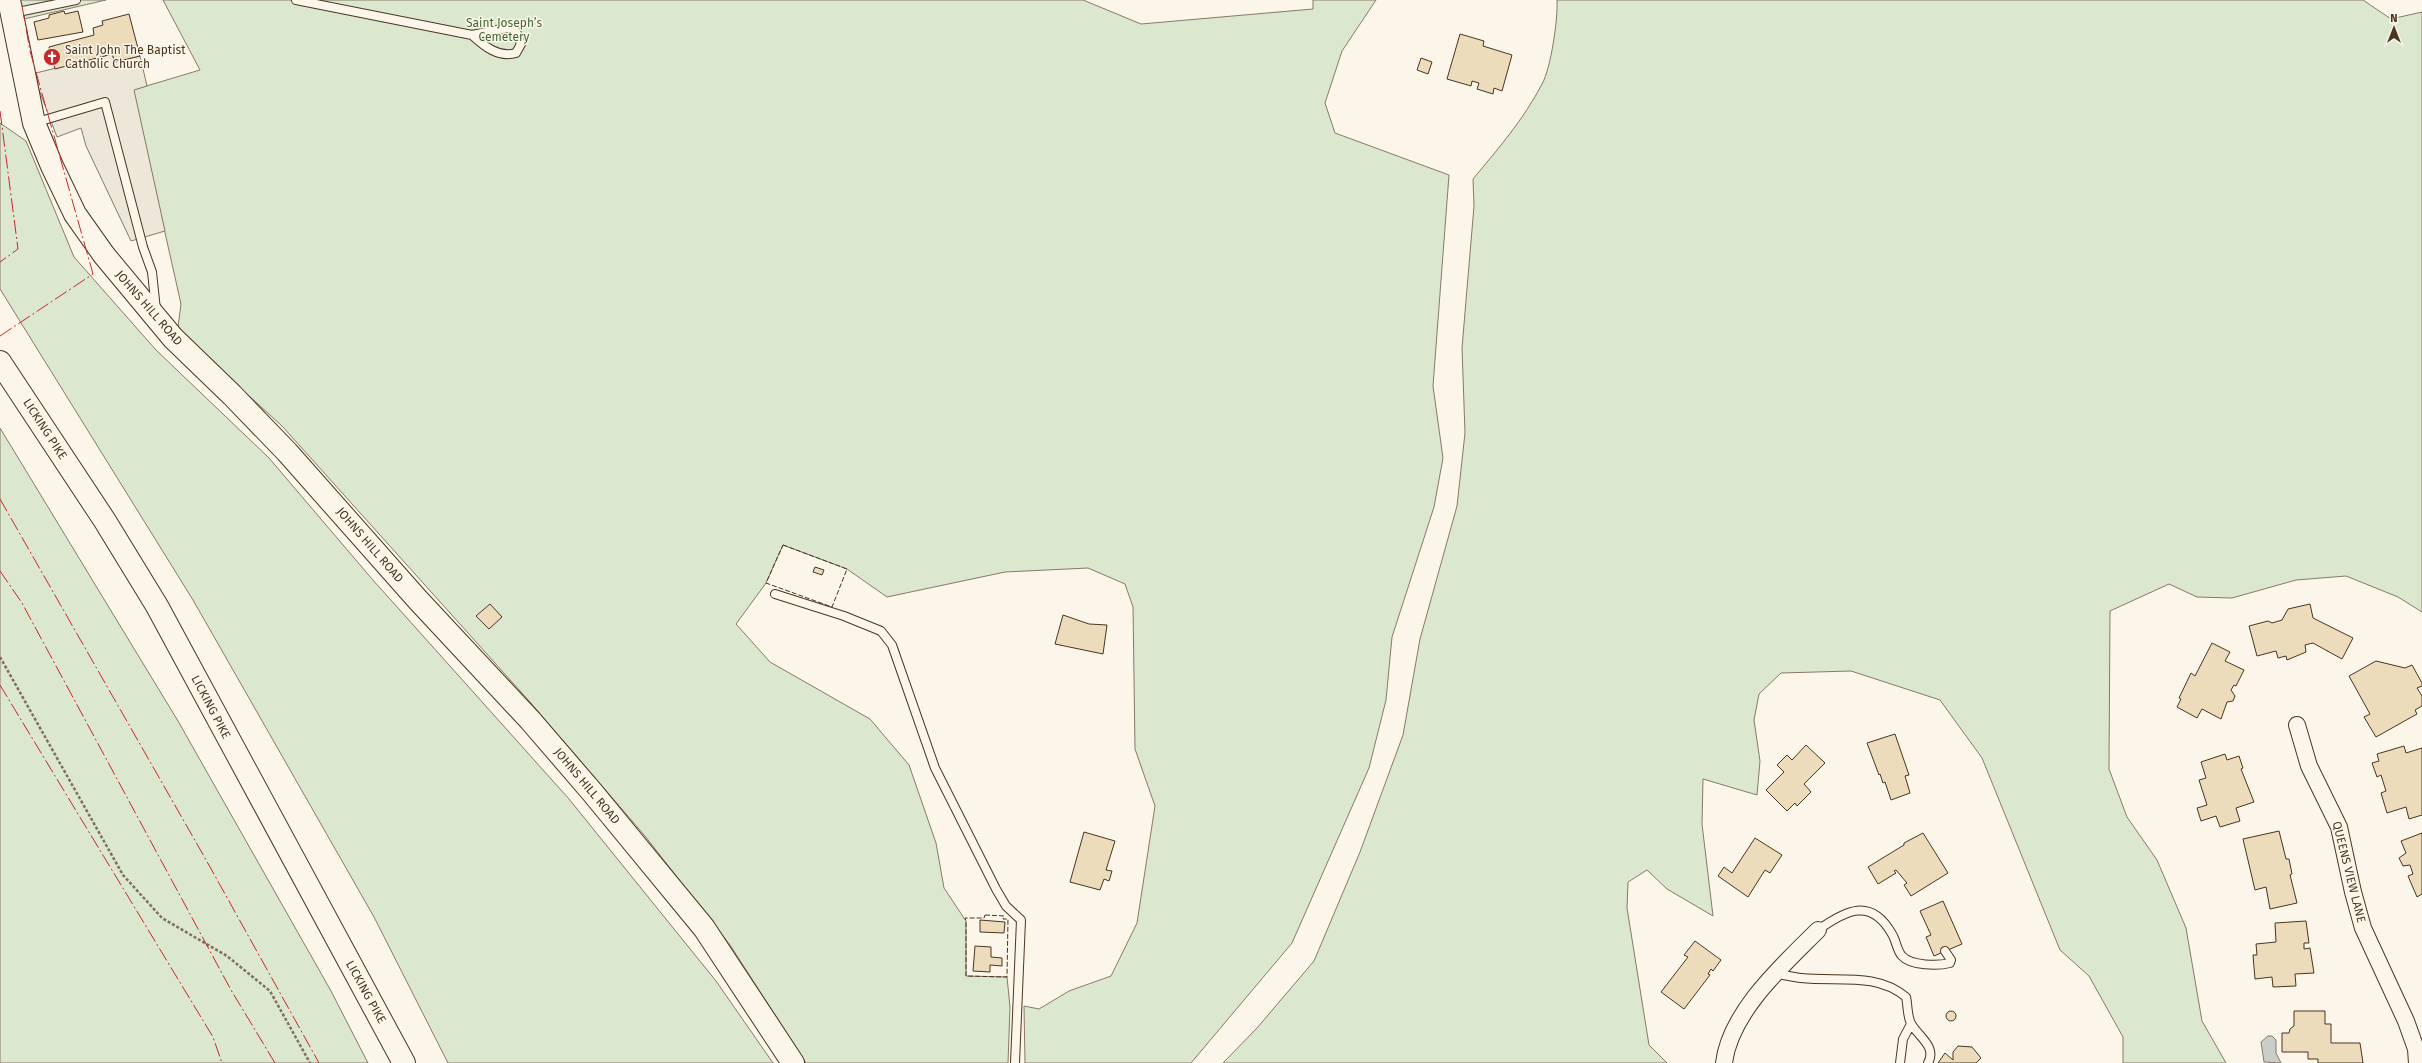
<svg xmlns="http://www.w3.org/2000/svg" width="2422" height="1063" font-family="'Fira Sans',sans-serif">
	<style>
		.green { fill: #dce7d0; stroke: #887966 }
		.parking { fill: #ede7d9; stroke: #887966 }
		.water { fill: #c9cecd; stroke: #887966 }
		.building { fill: #ecdcbc; stroke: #4a3520 }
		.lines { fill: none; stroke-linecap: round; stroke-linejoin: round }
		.lane-casing { stroke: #4a3520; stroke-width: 10 }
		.street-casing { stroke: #4a3520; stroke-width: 18 }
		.secondary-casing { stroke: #4a3520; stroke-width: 24 }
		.primary-casing { stroke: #4a3520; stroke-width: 24 }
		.path { stroke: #7f6f5c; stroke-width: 2.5; stroke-dasharray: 3 2; stroke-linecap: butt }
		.lane { stroke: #fbf6e9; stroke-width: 8 }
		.street { stroke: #fbf6e9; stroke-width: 16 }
		.secondary { stroke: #fbf6e9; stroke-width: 22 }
		.primary { stroke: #fbf6e9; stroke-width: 22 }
		.fence { stroke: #4a3520; stroke-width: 1; stroke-dasharray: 5 2; stroke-linecap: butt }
		.power { stroke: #c62828; stroke-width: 1; stroke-dasharray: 14 3 2 3; stroke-linecap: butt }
		.labels { text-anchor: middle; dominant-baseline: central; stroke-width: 3; stroke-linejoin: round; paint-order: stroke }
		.park-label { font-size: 12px; fill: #436837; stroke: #fbf6e9 }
		.poi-label { font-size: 12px; fill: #4a3520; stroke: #fbf6e9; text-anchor: start }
		.street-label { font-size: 12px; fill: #4a3520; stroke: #fbf6e9 }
	</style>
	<rect width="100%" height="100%" fill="#fbf6e9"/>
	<path class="green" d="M20 0H106L24 19Z
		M163 0H1083L1141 24 1313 9V0H1376L1342 51 1325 103 1335 133 1449 175 1433 386 1443 458 1434 507 1392 637 1386 700 1369 768 1292 943 1191 1063H1025L1024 1006 1039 1009 1069 991 1111 976 1137 923 1155 806 1135 749 1133 607 1125 584 1088 568 1005 572 887 597 847 569 783 545 766 583 736 624 770 662 870 719 909 765 936 843 944 888 966 921V976L1007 977 1010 1007 1008 1063H806L730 945 645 836 530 702 282 426 236 384 178 327 181 304 133 90 200 70Z
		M1557 0H2363L2391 19 2422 12V612L2398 597 2346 576 2296 580 2232 598 2197 597 2169 584 2110 611 2109 769 2127 817 2157 860 2186 928 2202 1021 2226 1063H2123V1037L2089 976 2060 950 1982 758 1940 700 1851 671 1781 673 1759 694 1754 720 1760 761 1757 795 1703 779 1702 824 1713 916 1667 889 1647 870 1628 882 1627 908 1649 1045 1667 1063H1223L1257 1028 1314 961 1360 852 1403 735 1420 639 1457 506 1465 433 1462 348 1474 206 1473 179C1498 149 1524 119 1542 84 1551 68 1558 19 1557 0Z
		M0 123 26 141 74 257 156 350 269 458 372 579 569 799 716 981 773 1063H448L374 917 193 600 0 289Z
		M0 428 178 721 331 991 368 1063H0Z"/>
	<path class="parking" d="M112 54 115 62 140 56 147 86 134 90 165 231 131 241 86 146 81 128 57 137 38 87 36 73Z"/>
	<path class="water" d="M2268 1036H2272L2276 1040V1053L2281 1063 2264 1062 2261 1042Z"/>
	<path class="building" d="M64 11 65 14 78 11 83 32 38 40 34 22 49 18V15Z
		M129 14 140 56 115 62 112 54 55 69 49 47 94 35 93 28 103 25 102 21Z
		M1460 34 1484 41 1483 46 1512 55 1502 91 1494 88 1493 94 1477 89 1479 83 1472 81 1471 86 1447 79Z
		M1421 58 1432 62 1428 74 1417 70Z
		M815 567 824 570 822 575 813 572Z
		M490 604 502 617 489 629 476 616Z
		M2310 604 2313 618 2353 638 2342 659 2313 643 2305 645 2306 652 2287 660 2286 656 2278 658 2276 651 2257 656 2249 626 2268 621 2272 623 2282 620 2288 609Z
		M1063 615 1089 624 1107 625 1103 654 1055 644Z
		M2212 643 2230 652 2225 661 2244 670 2236 686 2234 685 2231 690 2235 696 2233 701 2227 702 2221 719 2202 709 2197 718 2177 707 2181 699 2179 698 2191 673 2195 676Z
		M2376 661 2405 668 2412 665 2422 683V686L2417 688 2422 696V706L2415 710 2417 714 2376 737 2364 717 2370 714 2349 676Z
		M1895 734 1909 775 1905 776 1910 793 1891 800 1885 782 1883 783 1880 774 1879 775 1867 743Z
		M1806 745 1825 763 1804 784 1811 792 1797 806 1795 803 1787 811 1766 790 1784 772 1777 765 1787 755 1792 760Z
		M2404 746 2406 753 2422 748V815L2409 819 2406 807 2387 813 2381 793 2386 791 2381 775 2377 777 2372 763 2379 761 2377 754Z
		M2225 754 2227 760 2239 756 2243 768 2241 769 2254 802 2236 808 2240 821 2220 827 2216 816 2201 821 2197 808 2207 805 2199 780 2206 778 2201 762Z
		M2279 831 2286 859H2289L2292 874 2290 875 2297 903 2270 909 2266 887 2255 890 2243 839Z
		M1084 832 1115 841 1106 870 1112 871 1109 881 1104 879 1100 890 1070 882Z
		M1923 833 1948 873 1911 896 1904 885 1907 883 1896 870 1894 871 1896 873 1878 884 1868 867 1904 845V843Z
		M2422 833V894L2417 897 2408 876 2413 874 2410 865 2403 866 2399 858 2406 853 2401 841Z
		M1755 838 1782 855 1770 873 1765 870 1748 897 1718 876 1724 867 1732 873Z
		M1943 901 1962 944 1934 956 1926 937 1931 935 1920 911Z
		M980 920 1005 922 1004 933 980 932Z
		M2306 921 2309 943H2304V949L2310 948 2314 973 2295 974 2296 986 2273 987 2272 977 2255 979 2253 955H2257L2256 944 2276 942 2275 923Z
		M1695 941 1721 960 1713 971 1711 969 1708 974 1710 975 1684 1009 1661 992 1688 957 1684 955Z
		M975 946 991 947V957L1002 958V966L990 965V972L973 971Z
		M2294 1011H2325V1024H2331V1043H2360L2363 1063H2318V1059H2308V1052H2282V1033H2289L2290 1029 2294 1026Z
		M1946 1016a5 5 0 1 1 10 0a5 5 0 1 1-10 0Z
		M1958 1046 1972 1047 1981 1058 1976 1063H1938L1945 1053 1953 1060V1052Z"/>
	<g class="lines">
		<defs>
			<path id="lane" d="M296 0 472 35
				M13 13 76 0
				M507 28 516 31 521 44 516 53C498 58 484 46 472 35Z
				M34 123 105 102 143 247 152 272 156 310
				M775 594 844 616 881 631 892 645 935 768 996 889 1006 906 1021 920 1015 1063
				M1818 930C1846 910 1871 897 1892 934 1896 940 1897 951 1902 956 1911 966 1938 966 1950 963L1951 960 1945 951
				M1777 974C1785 975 1793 977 1801 978 1838 982 1876 972 1906 997 1908 1005 1907 1019 1912 1025 1919 1037 1937 1047 1928 1063
				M1900 1063 1903 1039 1911 1024"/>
			<path id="street" d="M2297 725 2309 766 2339 827 2353 892 2363 928 2406 1021 2416 1049 2417 1063
				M1724 1063C1730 1012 1783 965 1818 930"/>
			<path id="secondary" d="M9 0 34 123 52 166 75 214 104 255 173 338 232 395 287 452 418 600 530 720 592 792 704 928 793 1063"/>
			<path id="primary" d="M0 362 105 521 157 606 404 1063"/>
		</defs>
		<use href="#lane" class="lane-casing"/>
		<use href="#street" class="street-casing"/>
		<use href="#secondary" class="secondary-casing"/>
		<use href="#primary" class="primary-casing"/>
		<path class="path" d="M0 657 123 875 162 918 227 956 270 991 310 1063"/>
		<use href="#lane" class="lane"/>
		<use href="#street" class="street"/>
		<use href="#secondary" class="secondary"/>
		<use href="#primary" class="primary"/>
		<path class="fence" d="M783 545 847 569 832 607 766 583Z
			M985 915 1004 916 1003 919H1008L1007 977 966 976V921L965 918H984Z"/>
		<path class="power" d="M0 111 18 249 0 262
			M0 336 93 274 30 51 21 0
			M0 499 205 858 319 1063
			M0 571 22 603 231 990 275 1063
			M0 685 213 1037 222 1063"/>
	</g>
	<defs>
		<symbol id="church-disc" viewBox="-11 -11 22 22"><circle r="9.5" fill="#c62828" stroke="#fbf6e9"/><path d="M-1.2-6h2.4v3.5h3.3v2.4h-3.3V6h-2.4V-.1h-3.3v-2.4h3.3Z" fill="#fff"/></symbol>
	</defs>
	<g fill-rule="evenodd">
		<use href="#church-disc" x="42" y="47" width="20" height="20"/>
	</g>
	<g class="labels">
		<g class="park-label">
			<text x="504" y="23">Saint Joseph’s<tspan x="504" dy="14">Cemetery</tspan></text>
		</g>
		<g class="poi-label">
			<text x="65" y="50">Saint John The Baptist<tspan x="65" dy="14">Catholic Church</tspan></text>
		</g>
		<g class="street-label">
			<text transform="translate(149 308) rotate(49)">JOHNS HILL ROAD</text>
			<text transform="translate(45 429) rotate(57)">LICKING PIKE</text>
			<text transform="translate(370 545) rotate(49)">JOHNS HILL ROAD</text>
			<text transform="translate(211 707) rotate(62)">LICKING PIKE</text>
			<text transform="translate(587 786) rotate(50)">JOHNS HILL ROAD</text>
			<text transform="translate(2349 872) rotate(76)">QUEENS VIEW LANE</text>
			<text transform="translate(366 992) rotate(61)">LICKING PIKE</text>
		</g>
	</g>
	<g transform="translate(2394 28)" stroke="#fbf6e9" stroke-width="3" paint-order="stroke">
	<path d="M0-3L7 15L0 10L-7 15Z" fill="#4a3520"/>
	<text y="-6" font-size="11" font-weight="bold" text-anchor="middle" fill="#4a3520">N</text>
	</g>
</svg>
